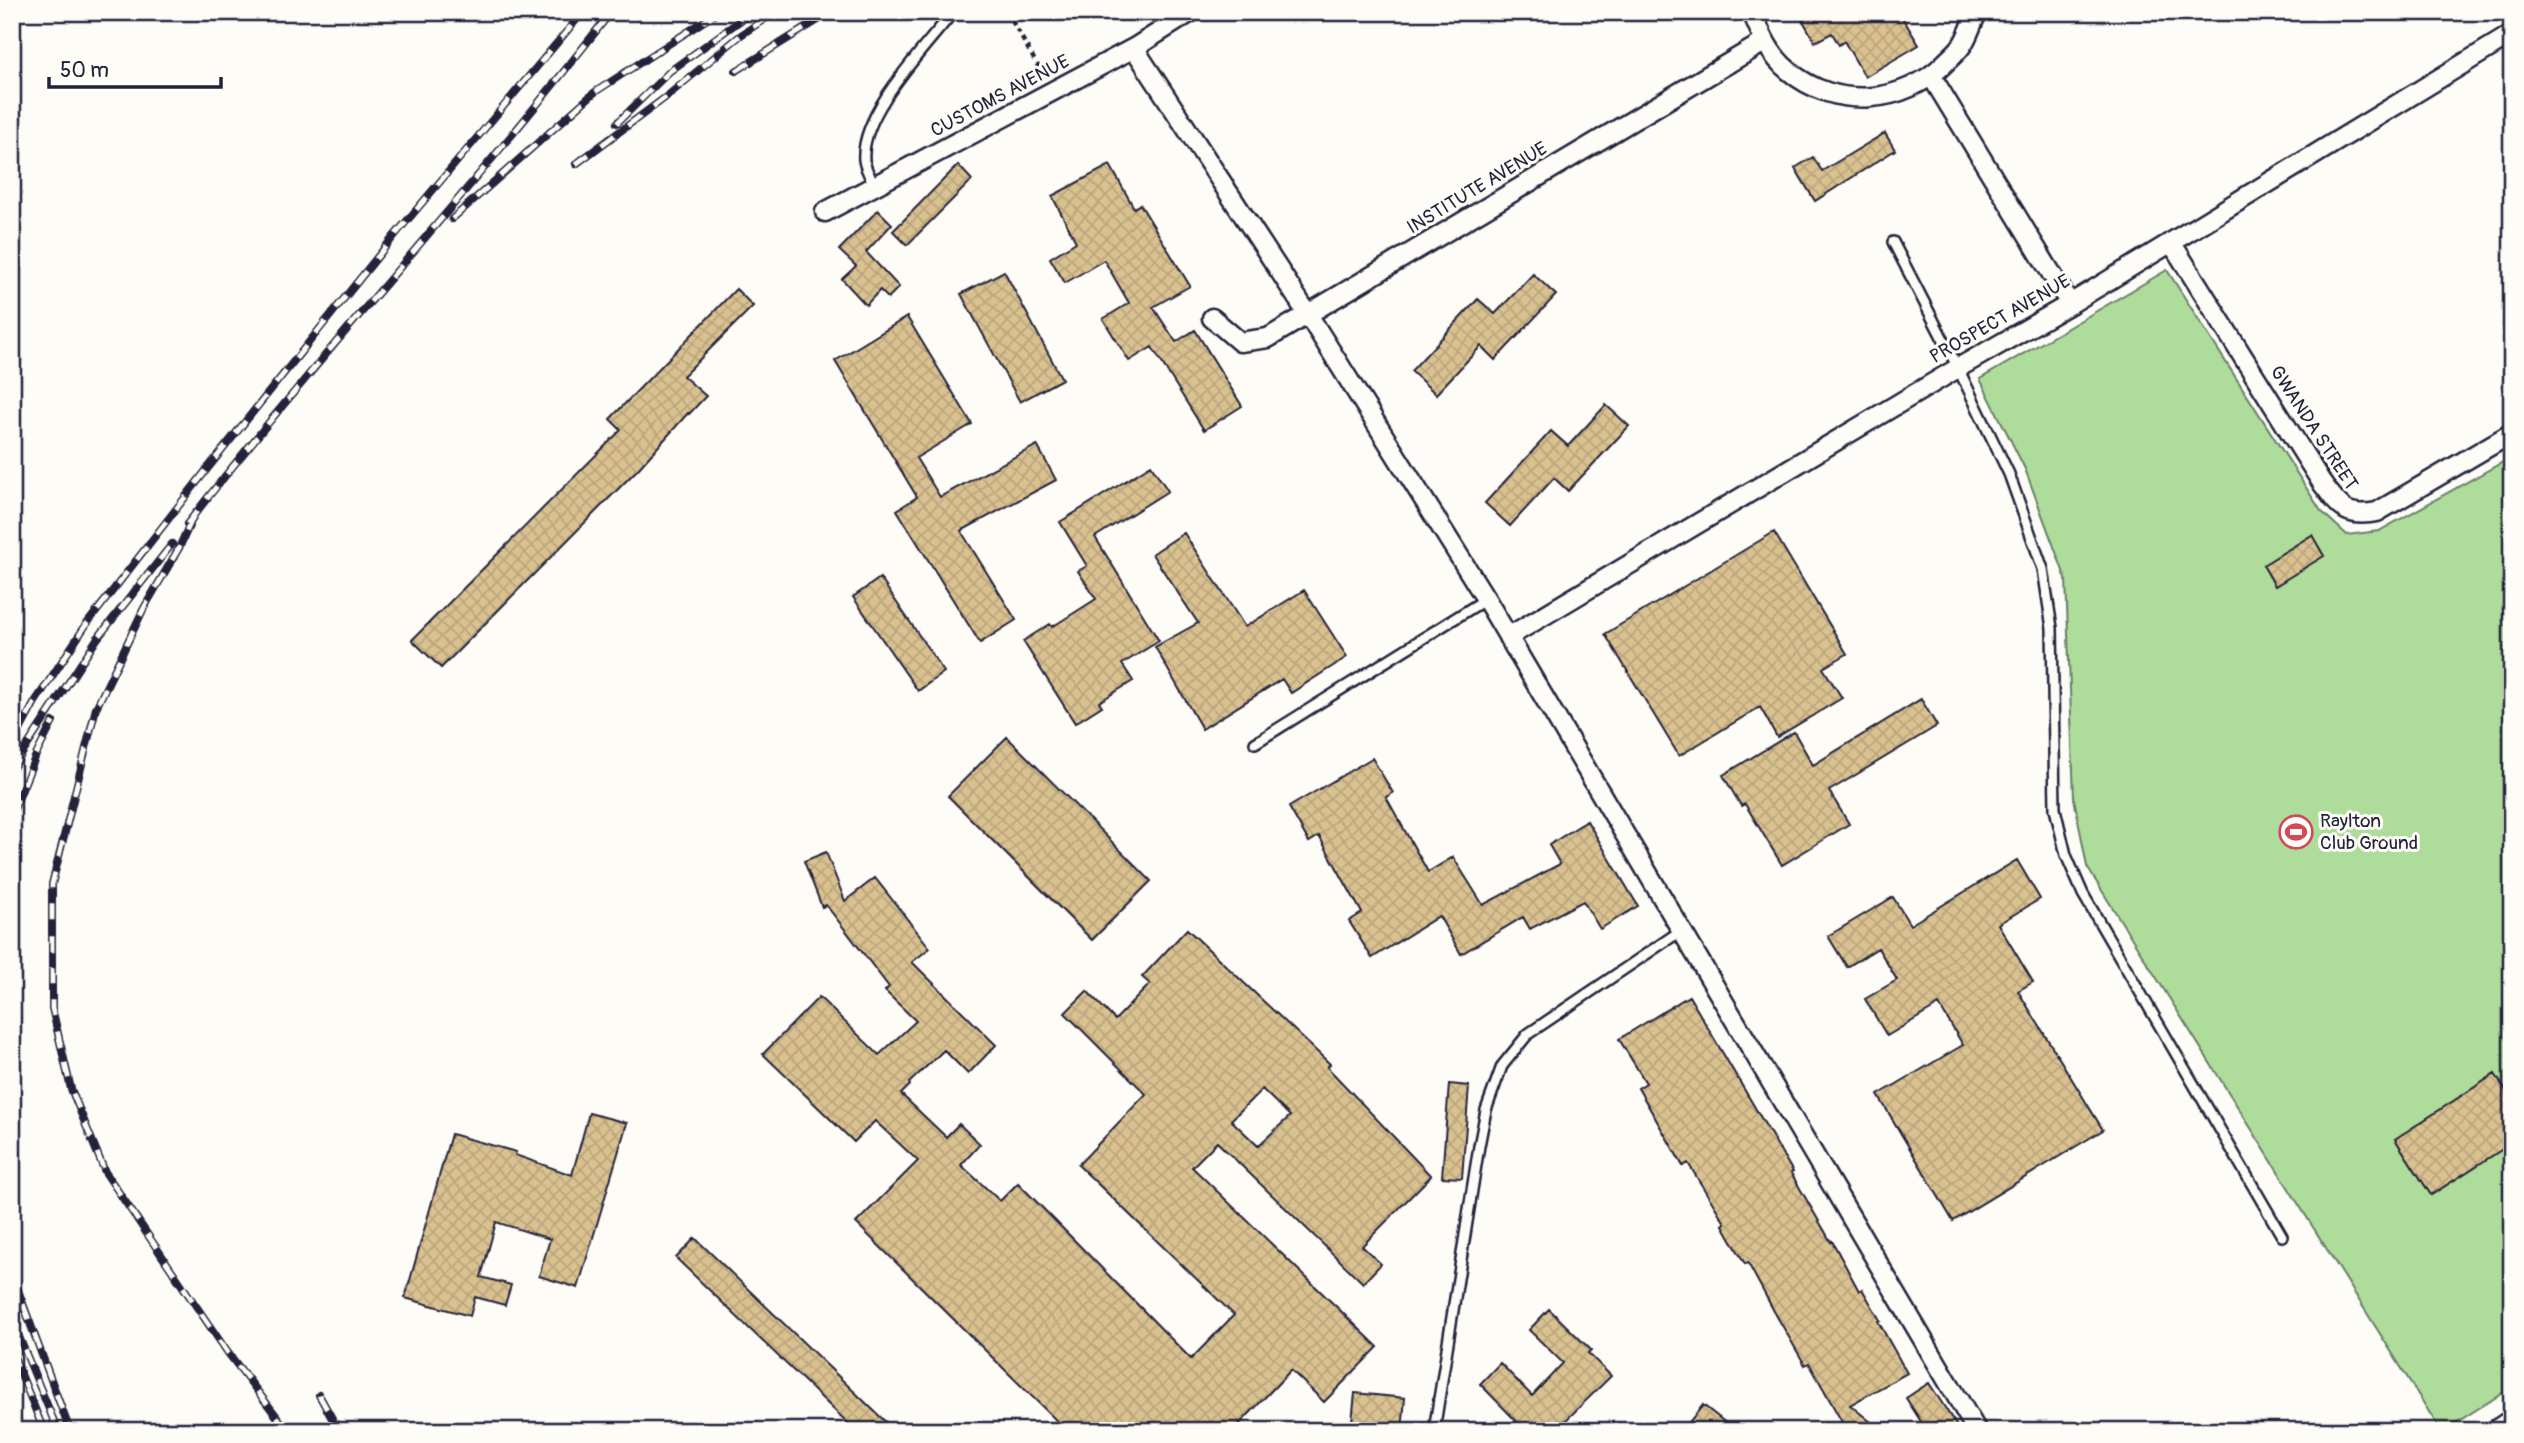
<svg xmlns="http://www.w3.org/2000/svg" width="2524" height="1443" font-family="Pangolin,sans-serif">
	<style>
		.pitch { fill: #aedc9a; stroke: #687f6a; stroke-width: 2 }
		.building { fill: url(#building-cross-hatch); stroke: #22223b; stroke-width: 2; fill-rule: evenodd }
		.lines { fill: none; stroke-linecap: round; stroke-linejoin: round }
		.service-casing { stroke: #22223b; stroke-width: 14 }
		.minor-casing { stroke: #22223b; stroke-width: 23 }
		.path { stroke: #22223b; stroke-width: 4.5; stroke-dasharray: 5 5; stroke-linecap: butt }
		.service { stroke: #fdfcf7; stroke-width: 9 }
		.minor { stroke: #fdfcf7; stroke-width: 18 }
		.rail-casing { stroke: #22223b; stroke-width: 8 }
		.rail { stroke: #fdfcf7; stroke-width: 5; stroke-dasharray: 16; stroke-linecap: butt }
		.labels { text-anchor: middle; dominant-baseline: central; stroke-width: 6; stroke-linejoin: round; paint-order: stroke }
		.street-label { font-size: 19px; fill: #22223b; stroke: #fdfcf7 }
		.poi-label { font-size: 19px; fill: #22223b; stroke: #fdfcf7; text-anchor: start }
	</style>
	<defs>
		<pattern id="building-cross-hatch" width="8" height="8" patternUnits="userSpaceOnUse" patternTransform="scale(1.75)"><rect width="8" height="8" fill="#dac190"/><path d="M0 0l8 8M0 8l8-8" fill="none" stroke="#bba67d"/></pattern>
	</defs>
	<rect width="100%" height="100%" fill="#fdfcf7"/>
	<filter id="ink" filterUnits="userSpaceOnUse"><feTurbulence type="fractalNoise" baseFrequency=".0143" numOctaves="2"/><feDisplacementMap in="SourceGraphic" scale="14" xChannelSelector="R" yChannelSelector="G"/><feConvolveMatrix kernelMatrix="1 2 1 2 8 2 1 2 1" color-interpolation-filters="sRGB"/></filter>
	<g filter="url(#ink)">
		<path class="pitch" d="M2167 270 2321 511 2347 535 2379 531 2512 457V1387L2443 1431H2441L2087 867 2074 798 2066 579 2025 469 1980 379Z"/>
		<path class="building" d="M1798 12H1899L1919 45 1865 77 1844 41 1839 45 1832 33 1815 42Z
			M1885 133 1895 150 1815 201 1795 168 1813 157 1822 171Z
			M958 165 972 180 907 245 893 231Z
			M1110 165 1134 208 1140 204 1190 286 1153 307 1176 342 1195 330 1242 406 1204 430 1152 347 1129 361 1103 319 1129 303 1104 260 1065 283 1050 258 1076 242 1052 196Z
			M878 210 892 224 866 252 899 287 888 298 880 290 866 305 842 279 856 266 839 250Z
			M1004 271 1062 379 1020 402 961 294Z
			M1533 274 1556 295 1495 360 1481 346 1436 394 1411 371 1478 299 1495 314Z
			M736 289 753 306 683 376 706 396 689 414 688 413 639 468 441 668 412 640 621 430 610 419Z
			M907 317 972 424 916 458 940 497 1037 445 1056 480 961 531 1016 620 980 643 897 510 917 497 835 361Z
			M1606 405 1629 426 1568 491 1554 478 1510 526 1485 503 1551 431 1568 446Z
			M1151 465 1168 491 1095 537 1159 641 1122 664 1133 681 1099 702 1102 706 1075 723 1023 641 1050 624 1052 627 1096 599 1078 571 1087 566 1060 522Z
			M1774 532 1847 654 1823 668 1842 698 1777 737 1760 707 1679 756 1605 634Z
			M1184 533 1245 627 1304 590 1347 657 1291 693 1282 679 1202 729 1155 647 1198 623 1152 554Z
			M2312 535 2324 556 2275 586 2263 565Z
			M880 578 944 672 918 691 853 597Z
			M1921 699 1937 726 1829 791 1849 824 1782 865 1745 804 1741 806 1723 775 1794 732 1813 765Z
			M1007 737 1151 881 1092 940 948 796Z
			M1372 758 1393 793 1386 797 1428 872 1453 857 1483 905 1560 864 1549 845 1587 821 1638 906 1600 929 1583 901 1530 929 1523 917 1461 954 1439 916 1372 958 1349 921 1362 913 1319 836 1309 842 1289 807Z
			M826 852 845 901 875 878 930 948 912 962 996 1045 968 1074 944 1050 909 1083 910 1085 901 1094 946 1137 959 1124 980 1144 961 1165 1000 1201 1018 1183 1191 1359 1234 1315 1078 1165 1146 1094 1065 1013 1087 991 1115 1020 1150 984 1142 977 1187 929 1330 1064 1327 1067 1431 1176 1362 1246 1381 1264 1363 1283 1217 1142 1192 1167 1378 1347 1324 1402 1291 1370 1233 1431H1067L856 1223 918 1161 875 1121 854 1142 763 1054 819 997 879 1055 916 1021 885 991 889 987 826 905 822 907 804 861ZM1262 1089 1290 1116 1258 1146 1231 1120Z
			M2017 860 2040 899 1998 924 2033 982 2018 991 2103 1130 1953 1221 1878 1095 1963 1045 1939 1005 1887 1036 1865 999 1897 980 1878 948 1847 967 1828 936 1893 897 1910 925Z
			M1689 996 1793 1172 1791 1173 1831 1242 1832 1241 1859 1291 1862 1289 1880 1320 1878 1321 1907 1373 1850 1405 1882 1431H1847L1809 1363 1805 1365 1775 1313 1748 1263 1745 1264 1723 1225 1725 1223 1688 1163 1683 1166 1638 1088 1646 1083 1619 1039Z
			M2495 1074 2512 1100V1143L2431 1195 2395 1139Z
			M1449 1084 1469 1086 1462 1178 1442 1177Z
			M589 1113 627 1123 578 1288 539 1276 550 1239 496 1222 481 1277 511 1285 505 1305 475 1297 470 1316 405 1298 451 1134 516 1152 515 1155 572 1175Z
			M695 1238 895 1431H856L676 1258Z
			M1549 1309 1591 1350 1588 1353 1611 1376 1555 1431H1526L1480 1384 1500 1363 1532 1396 1563 1363 1529 1330Z
			M1929 1383 1960 1431H1927L1906 1398Z
			M1355 1393 1405 1398 1402 1431H1351Z
			M1703 1405 1736 1431H1682Z"/>
		<g class="lines">
			<defs>
				<path id="service" d="M875 186C871 178 865 169 864 160 860 113 925 48 953 12
					M1893 242 1958 368 2009 474 2043 569 2052 628 2055 809 2066 855 2083 894 2282 1236
					M1255 743 1486 599
					M1434 1431 1479 1146 1486 1110 1502 1066 1528 1034 1682 930"/>
				<path id="minor" d="M1752 12C1761 34 1770 56 1789 71 1835 110 1905 105 1946 62 1952 56 1960 50 1964 42 1969 33 1973 22 1977 12
					M1134 48 1307 313 1486 599 1977 1431
					M1932 77 2070 304
					M825 212 1134 48 1191 12
					M2171 242 2322 483C2340 507 2345 518 2377 512L2512 433
					M1212 318 1240 342 1268 338 1764 42
					M1508 637 1958 368 2070 304 2512 34
					M2494 1431 2512 1419"/>
			</defs>
			<use href="#service" class="service-casing"/>
			<use href="#minor" class="minor-casing"/>
			<path class="path" d="M1007 12 1043 75"/>
			<use href="#service" class="service"/>
			<use href="#minor" class="minor"/>
			<defs>
				<path id="rail" d="M736 71 831 12
					M617 123 670 71 752 12
					M576 164 666 97 741 35 775 12
					M452 219 595 92 718 12
					M193 517 179 548 144 608 96 708 52 884V1008L71 1089 105 1172 228 1353 288 1431
					M187 524C323 350 475 187 611 12
					M12 745 35 702 86 625 208 468 395 235 583 12
					M12 769 97 639 172 544
					M12 814 36 755 53 722
					M12 1274 70 1431
					M12 1320 58 1431
					M12 1352 44 1431
					M319 1395 339 1431"/>
			</defs>
			<use href="#rail" class="rail-casing"/>
			<use href="#rail" class="rail"/>
		</g>
	</g>
	<defs>
		<symbol id="stadium-ring" viewBox="-11 -11 22 22"><circle r="9.5" fill="#fdfcf7" stroke="#d1495b" stroke-width="1.5"/><path d="M0-5a6.5 5 0 1 0 0 10a6.5 5 0 1 0 0-10ZM-3.5-1.8h7v3.6h-7Z" fill="#d1495b"/></symbol>
	</defs>
	<g fill-rule="evenodd">
		<use href="#stadium-ring" x="2277" y="813" width="38" height="38"/>
	</g>
	<g class="labels">
		<g class="street-label">
			<text transform="translate(1000 96) rotate(-28)">CUSTOMS AVENUE</text>
			<text transform="translate(1477 188) rotate(-31)">INSTITUTE AVENUE</text>
			<text transform="translate(2000 319) rotate(-30)">PROSPECT AVENUE</text>
			<text transform="translate(2314 428) rotate(57)">GWANDA STREET</text>
		</g>
		<g class="poi-label">
			<text x="2320" y="821">Raylton<tspan x="2320" dy="22">Club Ground</tspan></text>
		</g>
	</g>
	<rect width="2524" height="1443" fill="none" stroke="#fdfcf7" stroke-width="42"/>
	<rect x="21" y="21" width="2482" height="1401" fill="none" stroke="#22223b" stroke-width="2.5" filter="url(#ink)"/>
	<path d="M49 77v10h172v-10" fill="none" stroke="#22223b" stroke-width="3.5"/>
	<text x="60" y="77" font-size="21" fill="#22223b" stroke="#fdfcf7" stroke-width="5" paint-order="stroke">50 m</text>
</svg>
